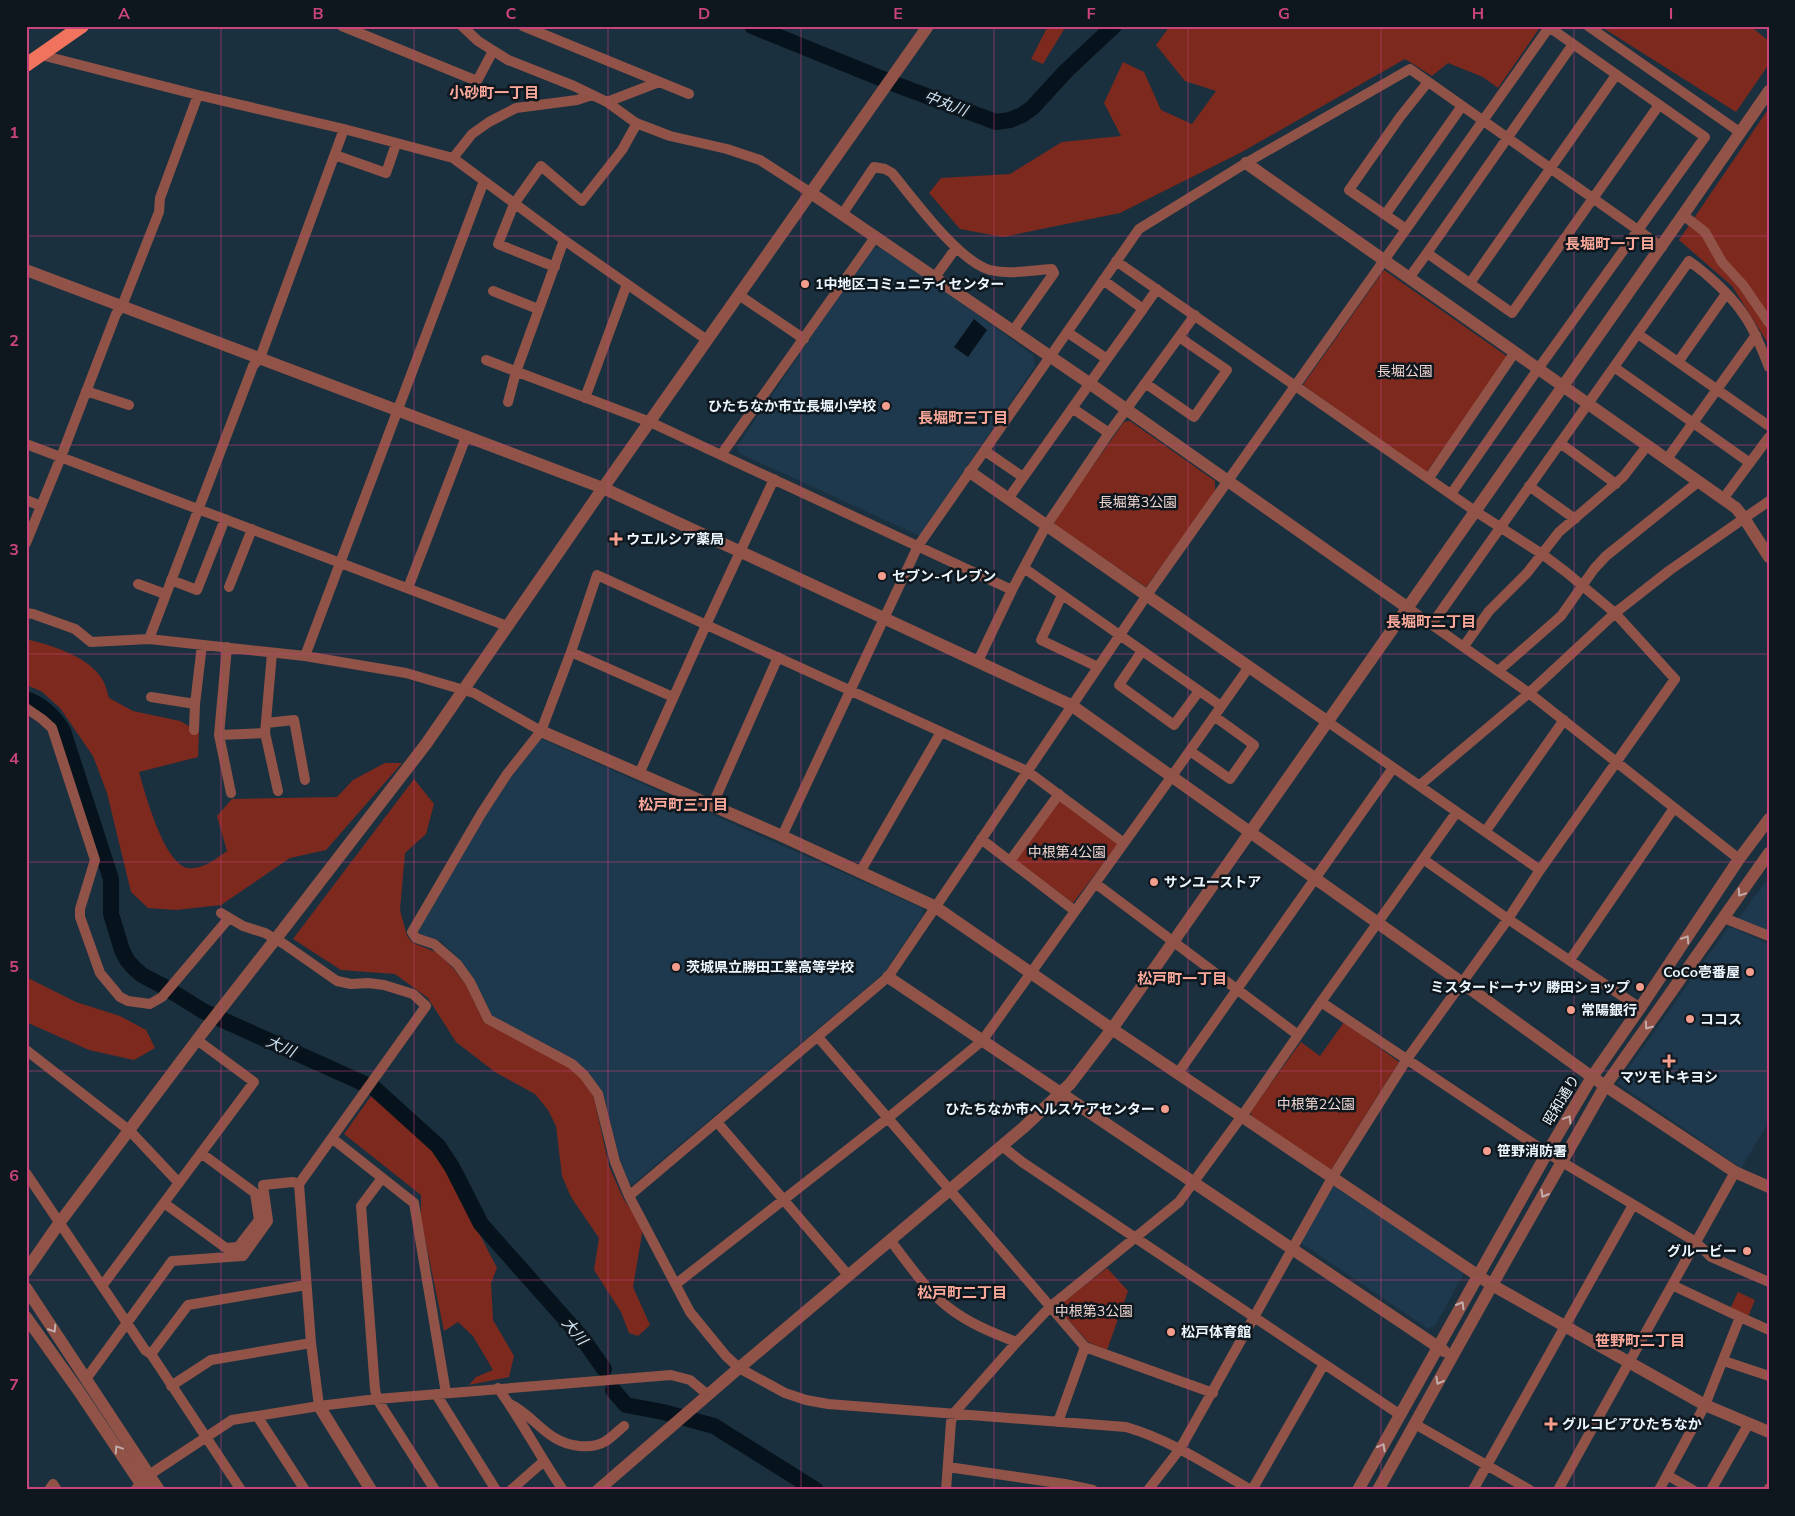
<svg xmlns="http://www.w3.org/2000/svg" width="1795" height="1516" font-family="Mulish,'Noto Sans JP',sans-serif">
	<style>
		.built { fill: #1e394d }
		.green { fill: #7d291d }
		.water { fill: #07131c }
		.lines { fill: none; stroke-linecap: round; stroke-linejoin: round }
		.river { stroke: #07131c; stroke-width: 16 }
		.minor { stroke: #915347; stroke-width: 10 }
		.tertiary { stroke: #915347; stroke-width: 12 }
		.primary { stroke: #f1725d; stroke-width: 14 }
		.tertiary-bridge { stroke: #915347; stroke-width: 12 }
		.oneway { stroke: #c3adac }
		.grid { fill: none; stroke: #ca447c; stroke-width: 1; stroke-opacity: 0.55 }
		.poi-dot { fill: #f49d8d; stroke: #0e171e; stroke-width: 2 }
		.labels { text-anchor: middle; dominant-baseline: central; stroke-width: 5; stroke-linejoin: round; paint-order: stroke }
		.poi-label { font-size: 14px; font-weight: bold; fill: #ecf6fe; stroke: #0e171e; text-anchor: start }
		.park-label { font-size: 14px; fill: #f0d5cf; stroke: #0e171e }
		.street-label { font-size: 14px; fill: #ecf6fe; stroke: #0e171e }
		.neighbourhood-label { font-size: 15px; font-weight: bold; fill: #faa899; stroke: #0e171e }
		.water-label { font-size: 15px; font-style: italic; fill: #cfe4f5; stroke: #0e171e }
		.neatline { fill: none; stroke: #ca447c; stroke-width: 2 }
		.grid-label { font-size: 16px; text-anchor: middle; font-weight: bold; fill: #ca447c }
	</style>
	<rect width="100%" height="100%" fill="#1b303f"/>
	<path class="built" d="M883 246 1033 355 1035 366 920 536 739 453 737 447 870 250Z
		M542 739 922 908 923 915 883 974 632 1185 628 1183 616 1148 606 1103 597 1086 492 1016 486 1002 459 959 441 941 420 934 417 930 493 802 537 741Z
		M1769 878V932L1737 920Z
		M1729 926 1769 944V1122L1741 1168 1618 1083Z
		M1336 1186 1464 1273 1435 1326 1427 1328 1300 1242 1330 1188Z"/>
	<path class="green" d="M1048 26H1066L1043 64 1031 59Z
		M1170 26H1541L1498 88 1483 77 1448 63 1432 76 1405 59 1240 153 1120 213 1003 237 960 229 929 193 941 178 1010 174 1062 142 1121 136 1104 103 1123 62 1144 72 1161 110 1192 124 1216 91 1185 81 1156 45Z
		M1600 26H1750L1769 41V64L1736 112Z
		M1769 108V345L1732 286 1679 240Z
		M1384 270 1508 357 1426 473 1303 385Z
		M1130 421 1215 481V493L1146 587 1055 525V519L1124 422Z
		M26 639C50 645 85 655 100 676 105 682 107 691 109 698L133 711 180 721 199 732 198 757 139 772C145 793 164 864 188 868 202 870 216 859 227 851L217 816 232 799 337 797 353 780 385 763H402L326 850 290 858 221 905 176 910 148 908 131 892 107 793 93 756 60 708 41 691 26 685Z
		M414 779 434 804 426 834 405 853 400 910 407 936 413 943 438 953 453 968 466 985 484 1022 570 1068 582 1079 593 1094 609 1166 623 1198 643 1228 633 1287 650 1325 638 1336 629 1333 621 1312 594 1270 599 1238 571 1197 562 1176 556 1126 548 1110 535 1094 495 1072 456 1042 428 998 395 974 341 970 293 939Z
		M1060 801 1118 844 1073 903 1015 860Z
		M26 977 76 1002 120 1016 146 1030 155 1048 134 1060 89 1050 26 1022Z
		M1344 1022 1399 1062 1331 1170 1326 1169 1252 1116 1250 1112 1301 1042 1320 1056Z
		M371 1096 434 1148 446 1169 497 1268 491 1283 493 1320 514 1356 509 1377 469 1385 476 1377 493 1370 473 1336 458 1322 444 1331 421 1219V1195L344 1134Z
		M1107 1268 1128 1291 1107 1350 1088 1342 1057 1307Z
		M1738 1292 1755 1300 1748 1317 1730 1309Z"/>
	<path class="water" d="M974 319 987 330 968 357 954 347Z"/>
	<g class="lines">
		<path class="river" d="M752 26 900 86 996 122 1010 120 1022 115 1032 108 1066 71 1114 26
			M26 699C43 705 54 716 63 731L111 879V914L122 950 127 960 134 968 142 975 163 986 203 1011 374 1088 438 1146 452 1167 481 1224 583 1339 604 1369
			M613 1390 626 1405 663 1412 714 1426 816 1490"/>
		<path class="minor" d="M342 26 477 81 493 51
			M462 26 478 41 508 60 574 86 607 102 636 123 670 136 727 149 760 160 811 193
			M523 26 689 94
			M1588 26 1741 133
			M1549 27 1573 44 1427 253 1512 313 1659 105
			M41 55 198 95 344 129 453 158 564 240 707 340
			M607 102 659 82
			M335 155 386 173 396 144
			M453 158 472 134 489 122 516 108 577 100 592 95
			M843 213 874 167 885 169 892 173C914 199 958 261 990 270 1010 275 1032 270 1052 269L1054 273 1013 331
			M1385 215 1462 106
			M1683 215 1705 232 1722 262 1743 285 1769 323
			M1406 229 1349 190 1400 117 1428 82
			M1116 261 1475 511 1542 554 1566 572 1615 613 1675 679 1540 870 1508 919 1407 1059 1332 1178 1180 1449 1148 1490
			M555 267 498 244 514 204 541 166 582 201 622 150 637 123
			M935 277 956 248
			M1409 278 1427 253
			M1470 283 1616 75
			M493 291 538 309
			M739 295 804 339
			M1143 309 1157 289
			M1067 332 1107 359 1143 309 1103 280
			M1638 334 1769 426
			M486 360 650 422 1012 590
			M1678 362 1726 294
			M1614 367 1750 463
			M1145 383 1194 417 1227 370 1179 337
			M86 391 129 405
			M585 398 627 284
			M508 402 516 372 564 240
			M1072 408 1109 433
			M1560 443 1616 484
			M26 444 507 626
			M985 451 1023 477
			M721 455 876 236
			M1667 459 1756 335
			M1429 478 1515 352
			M1529 486 1575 519
			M1451 494 1538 369 1705 137 1573 44
			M1008 499 1107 359
			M1723 499 1769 437
			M26 500 41 506
			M26 543 61 457 116 314 122 306 159 212 160 198 198 95
			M1024 568 1221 706
			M171 580 197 590 225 519
			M138 584 165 594
			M229 587 252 529
			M408 588 466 437
			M1062 595 1041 640 1098 667
			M1408 608 1529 693 1739 859
			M26 613 33 614 75 629 91 642 149 639 305 656 406 673 474 693 541 731
			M1432 624 1689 261C1709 275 1733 297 1746 318 1756 333 1762 350 1769 367
			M149 639 253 366 260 358 344 129
			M1464 646 1489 611 1527 573 1559 532 1623 477 1647 446
			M227 647 219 735 231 793
			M1142 651 1119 685 1174 725 1199 691
			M571 652 673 697
			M272 653 265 733 278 791
			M305 656 484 181
			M978 661 1012 590 1046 526 1109 433 1195 315
			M1498 671 1561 616 1594 569 1606 556 1698 482
			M151 697 195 704
			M26 708 42 719 52 728 95 860 80 909V917L100 973 120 997 128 1001 150 1004 162 997 229 918
			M1328 722 1540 870
			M266 723 294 720 305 780
			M194 730 195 704 202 645
			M219 735 265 733
			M1190 751 1230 779 1254 745 1214 716
			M639 774 706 625 774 479
			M1420 785 1529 693 1615 613 1670 570 1769 501
			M712 806 778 657
			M1485 832 1564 720
			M782 836 918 546 1139 229 1246 163 1410 69 1662 247
			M981 839 1075 911
			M1124 843 1027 771 597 575 571 652 541 731 507 774 481 814 412 932 416 938 434 944 457 964 470 982 488 1019 572 1064 584 1075 598 1094 615 1162 629 1196 690 1312 726 1356 739 1368 785 1393 806 1400 828 1404 1126 1427C1171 1440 1211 1467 1251 1490
			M1423 859 1508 919 1640 1008
			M1010 861 1059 794
			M860 872 941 732
			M1095 883 1298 1035
			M221 913 243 926 265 933 284 944 337 981 351 984 368 983 384 985 413 994 426 1006 299 1184 311 1343 319 1406
			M1724 918 1769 936
			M1570 960 1674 808
			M1321 1002 1547 1153 1696 1242 1711 1257 1769 1282
			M818 1037 1085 1347 1213 1393
			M26 1050 130 1131 179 1183
			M1178 1073 1393 768
			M717 1122 848 1275
			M333 1139 414 1203 446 1393
			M1002 1146 1022 1162 1399 1414
			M26 1173 127 1323 145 1350 151 1354 241 1490
			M382 1178 361 1206 375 1389 377 1399 435 1490
			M629 1196 888 977 1147 595 1550 26
			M164 1203 226 1248 238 1247 259 1220 255 1193 201 1153
			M890 1240C908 1263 925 1289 948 1307 968 1323 993 1333 1016 1342
			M676 1284 888 1118 982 1041 1172 776 1249 667
			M102 1286 254 1082 197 1040
			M1740 1317 1769 1330
			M151 1354 188 1305 306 1285
			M1724 1361 1769 1376
			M86 1379 172 1261 243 1256 268 1221 263 1185 293 1182 299 1184
			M171 1386 211 1360 311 1343
			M498 1388C522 1421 540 1457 563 1490
			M436 1394 496 1490
			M510 1404C536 1417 547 1443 579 1446 589 1447 598 1446 606 1441 612 1437 618 1431 624 1426
			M257 1416 305 1490
			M1058 1422 1085 1347
			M1415 1424 1530 1490
			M948 1467 1065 1484 1093 1490
			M1667 1475 1693 1490
			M49 1490 53 1484 57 1490
			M135 1490 149 1475 232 1420 319 1406 377 1399 671 1375 690 1380 708 1395
			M511 1490 544 1461
			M946 1490 951 1422 954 1413 1015 1344 1050 1307 1179 1202 1242 1116 1321 1002 1456 813
			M1252 1490 1324 1364
			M1473 1490 1633 1205
			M1558 1490 1735 1172
			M1659 1490 1705 1405 1740 1317 1672 1285
			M1711 1490 1749 1423
			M1768 1490 1769 1488"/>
		<path class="tertiary" d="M1246 163 1736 508 1744 518 1769 557
			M811 193 1089 383 1408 608
			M26 270 603 488 1071 705 1461 982 1592 1077 1735 1172 1769 1187
			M970 472 1328 722
			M541 731 782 836 934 906 1112 1029 1492 1285 1705 1405 1769 1432
			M285 927 426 744 603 488 928 26
			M888 977 1444 1351
			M26 1271 60 1222 206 1028
			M26 1288 159 1490
			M26 1317 78 1390 145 1490
			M319 1406 371 1490
			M598 1490 739 1368 1023 1128 1070 1084 1112 1029 1683 215 1769 91
			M1358 1490 1547 1153 1592 1077 1640 1008 1739 859 1769 819
			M1378 1490 1492 1285 1605 1086 1769 853"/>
		<path class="primary" d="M26 65 82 26"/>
		<path class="tertiary-bridge" d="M206 1028 285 927"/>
	</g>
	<defs><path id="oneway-chevron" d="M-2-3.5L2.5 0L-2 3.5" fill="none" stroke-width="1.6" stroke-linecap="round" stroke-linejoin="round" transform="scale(1.25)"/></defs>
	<g class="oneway">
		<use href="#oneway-chevron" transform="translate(1741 893) rotate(124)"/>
		<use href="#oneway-chevron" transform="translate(1686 939) rotate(-57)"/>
		<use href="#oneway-chevron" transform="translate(1648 1026) rotate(125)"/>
		<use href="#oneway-chevron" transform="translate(1568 1119) rotate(-59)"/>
		<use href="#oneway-chevron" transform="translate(1544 1194) rotate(120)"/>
		<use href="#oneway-chevron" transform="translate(1461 1305) rotate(-60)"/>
		<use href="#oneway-chevron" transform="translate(53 1329) rotate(57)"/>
		<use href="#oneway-chevron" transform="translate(1439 1381) rotate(119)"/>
		<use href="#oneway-chevron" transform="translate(1382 1447) rotate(-61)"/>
		<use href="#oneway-chevron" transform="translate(118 1449) rotate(-124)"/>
	</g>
	<path class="grid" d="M221 26V1490M414 26V1490M608 26V1490M801 26V1490M994 26V1490M1188 26V1490M1381 26V1490M1574 26V1490M26 236H1769M26 445H1769M26 654H1769M26 862H1769M26 1071H1769M26 1280H1769"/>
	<g class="poi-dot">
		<circle cx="805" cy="284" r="5"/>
		<circle cx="886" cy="406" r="5"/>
		<path d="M613.5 531.5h5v5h5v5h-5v5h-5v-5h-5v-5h5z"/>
		<circle cx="882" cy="576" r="5"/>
		<circle cx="1154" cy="882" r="5"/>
		<circle cx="676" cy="967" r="5"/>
		<circle cx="1750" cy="972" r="5"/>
		<circle cx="1640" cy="987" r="5"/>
		<circle cx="1571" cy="1010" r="5"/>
		<circle cx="1690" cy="1019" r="5"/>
		<path d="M1666.5 1053.5h5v5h5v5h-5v5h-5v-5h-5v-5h5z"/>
		<circle cx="1165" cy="1109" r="5"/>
		<circle cx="1487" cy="1151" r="5"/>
		<circle cx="1747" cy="1251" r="5"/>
		<circle cx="1171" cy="1332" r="5"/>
		<path d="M1548.5 1416.5h5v5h5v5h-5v5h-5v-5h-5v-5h5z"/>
	</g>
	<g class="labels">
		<g class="poi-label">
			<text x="815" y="284">1中地区コミュニティセンター</text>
			<text x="876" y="406" text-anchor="end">ひたちなか市立長堀小学校</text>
			<text x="626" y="539">ウエルシア薬局</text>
			<text x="892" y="576">セブン-イレブン</text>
			<text x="1164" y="882">サンユーストア</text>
			<text x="686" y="967">茨城県立勝田工業高等学校</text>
			<text x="1740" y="972" text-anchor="end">CoCo壱番屋</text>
			<text x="1630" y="987" text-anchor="end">ミスタードーナツ 勝田ショップ</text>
			<text x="1581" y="1010">常陽銀行</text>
			<text x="1700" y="1019">ココス</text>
			<text x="1669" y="1077" text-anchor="middle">マツモトキヨシ</text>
			<text x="1155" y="1109" text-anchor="end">ひたちなか市ヘルスケアセンター</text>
			<text x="1497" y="1151">笹野消防署</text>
			<text x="1737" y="1251" text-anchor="end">グルービー</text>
			<text x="1181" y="1332">松戸体育館</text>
			<text x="1562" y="1424">グルコピアひたちなか</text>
		</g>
		<g class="park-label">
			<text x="1405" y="371">長堀公園</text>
			<text x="1138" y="502">長堀第3公園</text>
			<text x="1067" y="852">中根第4公園</text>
			<text x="1316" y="1104">中根第2公園</text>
			<text x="1094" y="1311">中根第3公園</text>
		</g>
		<g class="street-label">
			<text transform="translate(1561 1100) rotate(-59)">昭和通り</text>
		</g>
		<g class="neighbourhood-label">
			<text x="494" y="92">小砂町一丁目</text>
			<text x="1610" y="243">長堀町一丁目</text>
			<text x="963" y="417">長堀町三丁目</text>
			<text x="1431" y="621">長堀町二丁目</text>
			<text x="683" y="804">松戸町三丁目</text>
			<text x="1182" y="978">松戸町一丁目</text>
			<text x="962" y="1292">松戸町二丁目</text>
			<text x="1640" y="1340">笹野町二丁目</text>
		</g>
		<g class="water-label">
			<text transform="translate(946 103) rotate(21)">中丸川</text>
			<text transform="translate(281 1046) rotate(24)">大川</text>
			<text transform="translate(575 1331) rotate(50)">大川</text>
		</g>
	</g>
	<rect width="1795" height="1516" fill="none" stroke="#0e171e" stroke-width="55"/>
	<rect x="28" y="28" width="1740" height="1460" class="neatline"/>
	<g class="grid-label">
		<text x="124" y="19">A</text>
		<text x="318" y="19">B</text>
		<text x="511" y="19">C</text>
		<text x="704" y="19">D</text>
		<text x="898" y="19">E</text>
		<text x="1091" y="19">F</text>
		<text x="1284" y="19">G</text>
		<text x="1478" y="19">H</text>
		<text x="1671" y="19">I</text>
		<text x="14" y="138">1</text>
		<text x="14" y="346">2</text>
		<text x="14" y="555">3</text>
		<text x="14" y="764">4</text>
		<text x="14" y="972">5</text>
		<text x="14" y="1181">6</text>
		<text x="14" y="1390">7</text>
	</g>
</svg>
